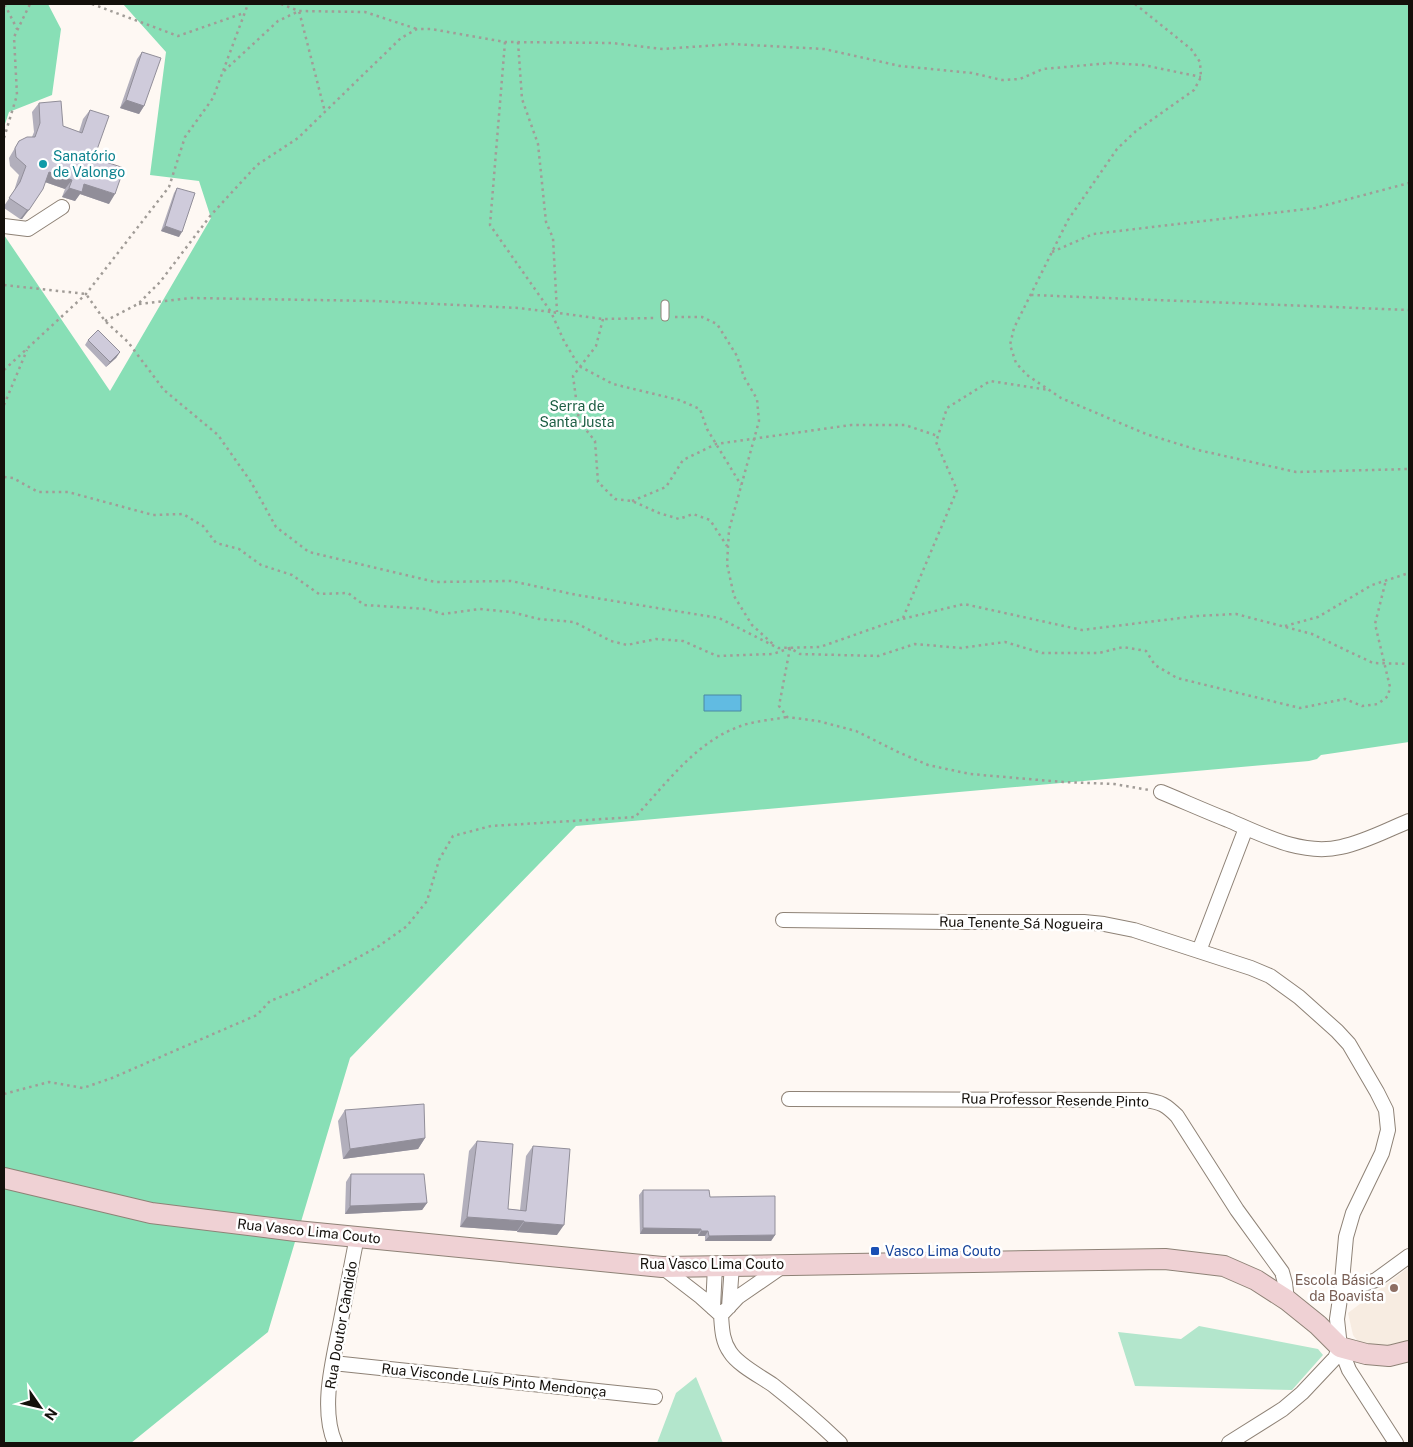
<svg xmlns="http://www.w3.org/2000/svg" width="1413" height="1447" font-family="'Public Sans',sans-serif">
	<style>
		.built { fill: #f7ece1 }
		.green { fill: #b3e6cc }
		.forest { fill: #88dfb6 }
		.water { fill: #61bbe2; stroke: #4a88a2 }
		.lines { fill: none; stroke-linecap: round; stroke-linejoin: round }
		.lane-casing { stroke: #8e8276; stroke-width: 9 }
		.street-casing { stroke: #8e8276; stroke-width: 16 }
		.secondary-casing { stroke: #8e8276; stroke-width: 22 }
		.path { stroke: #a19c97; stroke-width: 2.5; stroke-dasharray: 2.5 4; stroke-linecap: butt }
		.lane { stroke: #fff; stroke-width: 7 }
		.street { stroke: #fff; stroke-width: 14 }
		.secondary { stroke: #efd1d4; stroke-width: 20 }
		.wall { fill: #b2afbc }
		.shaded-wall { fill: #918e99 }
		.building { fill: #cfcbdb; stroke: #918e99 }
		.culture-dot { fill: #0f9aa8; stroke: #fff; stroke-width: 2 }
		.transit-dot { fill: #1a4fb4; stroke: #fff; stroke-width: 2 }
		.education-dot { fill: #8d6e63; stroke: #fff; stroke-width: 2 }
		.labels { text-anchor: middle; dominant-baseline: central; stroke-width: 5; stroke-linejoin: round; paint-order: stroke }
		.culture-label { font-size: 14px; fill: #0d838f; stroke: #fff; text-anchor: start }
		.park-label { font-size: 14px; fill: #1d5e44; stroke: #fff }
		.street-label { font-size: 14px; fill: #14100b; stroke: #fff }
		.transit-label { font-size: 14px; fill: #164399; stroke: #fff; text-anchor: start }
		.education-label { font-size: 14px; fill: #785e54; stroke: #fff; text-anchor: end }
	</style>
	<rect width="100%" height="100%" fill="#fef8f3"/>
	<path class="built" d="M1409 1267V1345L1385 1348 1359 1343 1353 1335 1348 1313Z"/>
	<path class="green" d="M1199 1326 1318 1349 1323 1355 1292 1390 1135 1386 1118 1332 1181 1339Z
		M696 1377 723 1443H657L676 1393Z"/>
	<path class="forest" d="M4 4H48L61 29 52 95 9 112 4 127Z
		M123 4H1409V742L1321 755 1317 759 1309 761 576 826 350 1058 268 1332 131 1443H4V235L110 391 211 218 199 181 150 175 166 52Z"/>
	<path class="water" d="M704 695H741V711H704Z"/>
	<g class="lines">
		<defs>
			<path id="lane" d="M665 317V304"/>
			<path id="street" d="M4 226 28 229 62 207
				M1161 792C1183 801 1205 811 1228 820 1263 835 1302 856 1341 847 1365 842 1387 830 1409 821
				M783 920 949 922H1084L1104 924 1134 930 1251 968 1270 976 1299 997 1337 1031 1349 1044 1377 1092 1386 1110 1388 1130 1382 1153 1353 1213 1346 1237 1341 1292
				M1199 951 1246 828
				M789 1099 1145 1100C1161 1102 1166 1105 1177 1116L1237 1210 1282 1272 1285 1283 1287 1300
				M662 1267 701 1297 721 1315C722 1328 722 1341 730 1352 738 1365 760 1376 773 1385 796 1403 819 1423 840 1443
				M729 1307 732 1265
				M713 1308 715 1266
				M721 1315 738 1297 783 1266
				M1340 1347 1349 1370 1396 1443
				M333 1363 655 1397
				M335 1443C320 1408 333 1361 340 1325 346 1295 351 1266 357 1237
				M1229 1443 1283 1409 1302 1393 1335 1358 1340 1347 1337 1319 1341 1292 1376 1280 1409 1256"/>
			<path id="secondary" d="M4 1178 151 1213 296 1231 662 1267 1165 1259 1224 1266 1256 1280 1287 1300 1318 1325 1340 1347 1366 1354 1389 1356 1409 1351"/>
		</defs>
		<use href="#lane" class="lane-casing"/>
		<use href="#street" class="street-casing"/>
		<use href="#secondary" class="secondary-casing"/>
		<path class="path" d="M92 4 178 36 244 13
			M281 4 299 11 365 12 417 29
			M1135 4 1191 49 1200 62 1201 77 1194 90 1136 131 1117 149 1068 220 1014 328 1010 345 1016 363 1027 375 1061 398 1146 434 1198 450 1296 472 1409 469
			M4 5 6 7 17 29
			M505 42 490 225 551 312 603 319 657 318
			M518 42 522 99 538 144 546 222 553 238 557 312
			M224 71 278 21 299 11 325 112
			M4 138 17 95 14 37 30 4
			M1052 252 1093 234 1315 208 1409 183
			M4 285 86 294 105 321 128 342 164 390 218 435 251 482 276 527 309 552 435 582 511 581 577 595 719 618 778 648 820 647 894 621 964 604 1082 630 1197 616 1236 614 1312 634 1373 663 1409 664
			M1031 295 1409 310
			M139 304 191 298 375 301 519 308 551 312 564 341 579 366 613 384 679 400 700 409 707 429 741 485
			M675 317H702L717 324 737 356 744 377 757 399 759 421 729 530 727 564 734 596 752 625 775 646
			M603 319 596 346 573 376 579 421 595 441 598 482 615 499 632 501 659 513 679 519 693 514 710 520 727 546
			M105 321 138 304 160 282 211 215 257 165 298 138 401 38 417 29H431L505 42 612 43 663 49 732 44 824 49 900 66 972 73 1002 80 1020 79 1043 69 1110 63 1143 65 1201 77
			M4 370 86 294 169 187 185 137 213 98 248 4
			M4 405 27 350
			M4 477 13 478 38 492H68L153 515 183 514 203 526 216 543 239 549 261 565 292 575 319 594 348 593 364 605 426 609 443 614 480 609 511 612 539 619 574 622 611 641 627 645 656 639 683 641 717 656 773 654 790 648 800 654 878 656 915 644 961 648 1005 642 1042 653H1099L1123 647 1146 651 1155 665 1177 678 1300 708 1345 699 1362 706 1378 704 1388 696 1390 687 1375 624 1386 580
			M632 501 666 487 683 460 716 444 851 425H905L938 436
			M903 618 957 490 936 442 947 408 990 381 1049 390
			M1285 626 1318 617 1372 585 1409 573
			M790 648 779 706 787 717 818 721 856 731 898 752 928 765 970 774 1063 782 1114 784 1149 790
			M4 1094 49 1082 83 1088 112 1078 257 1015 270 1001 301 989 379 946 407 926 427 901 439 860 453 836 491 826 635 817C666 784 695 743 738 727 753 721 771 720 787 717"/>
		<use href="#lane" class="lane"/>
		<use href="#street" class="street"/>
		<use href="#secondary" class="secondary"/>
	</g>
	<path class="wall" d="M142 52 144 106 139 114 120 108 137 59Z
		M39 103 63 126 79 132 83 119 90 110 94 158 109 204 80 194 75 201 62 197 65 189 45 182 22 219H20L4 208V206L14 191 19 175 10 166 9 158 19 141 32 137 34 132 32 112Z
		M177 188 179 237 161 231 174 193Z
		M88 340 120 352 116 358 106 367 85 345Z
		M345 1110 425 1138 418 1149 343 1159 338 1121Z
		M477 1141 508 1209 520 1210 526 1156 533 1146 557 1235 517 1232V1231L460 1227 469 1151Z
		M351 1174 427 1203 422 1210 345 1214 346 1182Z
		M643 1190 710 1197 775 1235 771 1241H705V1236H698V1234H640L639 1195Z"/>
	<path class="shaded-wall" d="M126 100 144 106 139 114 120 108Z
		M49 172 72 180 65 189 42 181Z
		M84 184 115 194 109 204 80 194 75 201 62 197 69 188Z
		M27 210H29L22 219H20Z
		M165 226 182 232 179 237 161 231Z
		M120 352 116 358 106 367 110 362Z
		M425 1138 418 1149 343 1159 350 1149Z
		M427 1203 422 1210 345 1214 350 1206Z
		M467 1217 524 1221 517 1231 460 1227Z
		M524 1222 564 1225 557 1235 517 1232Z
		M643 1228 701 1229 698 1234H640Z
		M701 1231H708L705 1236H698Z
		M775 1235 771 1241H705L709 1236Z"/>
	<path class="building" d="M142 52 161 58 144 106 126 100Z
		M61 101 63 126 82 133 90 110 109 116 94 158 124 168 115 194 84 184 82 192 69 188 72 180 49 172 43 189 29 210H27L9 198 20 182 26 166 16 157 15 148 19 141 27 137H35L40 123 39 103Z
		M177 188 195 193 182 232 165 226Z
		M98 330 120 352 110 362 88 340Z
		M424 1104 425 1138 350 1149 345 1110Z
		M477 1141 513 1144 508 1209 526 1211 533 1146 570 1149 564 1225 524 1222V1221L467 1217Z
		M351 1174H424L427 1203 350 1206Z
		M643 1190H709L710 1197 775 1196V1235L709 1236 708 1231H701V1229L643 1228Z"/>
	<circle class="culture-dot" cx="43" cy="164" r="5"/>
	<rect class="transit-dot" x="870" y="1246" width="10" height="10" rx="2.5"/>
	<circle class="education-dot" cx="1394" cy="1288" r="5"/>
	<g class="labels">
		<g class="culture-label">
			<text x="53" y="156">Sanatório<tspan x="53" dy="16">de Valongo</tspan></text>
		</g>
		<g class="park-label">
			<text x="577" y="406">Serra de<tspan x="577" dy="16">Santa Justa</tspan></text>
		</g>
		<g class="street-label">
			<text transform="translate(1021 923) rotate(1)">Rua Tenente Sá Nogueira</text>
			<text transform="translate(1055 1100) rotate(1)">Rua Professor Resende Pinto</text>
			<text transform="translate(309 1231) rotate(6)">Rua Vasco Lima Couto</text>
			<text x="712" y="1264">Rua Vasco Lima Couto</text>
			<text transform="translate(341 1325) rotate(-80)">Rua Doutor Cândido</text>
			<text transform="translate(494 1380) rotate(6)">Rua Visconde Luís Pinto Mendonça</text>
		</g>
		<g class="transit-label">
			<text x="885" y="1251">Vasco Lima Couto</text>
		</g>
		<g class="education-label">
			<text x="1384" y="1280">Escola Básica<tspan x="1384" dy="16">da Boavista</tspan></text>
		</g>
	</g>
	<rect width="1413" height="1447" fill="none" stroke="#14100b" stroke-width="10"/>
	<g transform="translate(40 1407) rotate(124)" stroke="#ffffff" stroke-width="4" paint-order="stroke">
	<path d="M0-4L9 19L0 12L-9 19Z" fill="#14100b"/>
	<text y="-8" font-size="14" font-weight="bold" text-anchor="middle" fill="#14100b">N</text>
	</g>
</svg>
